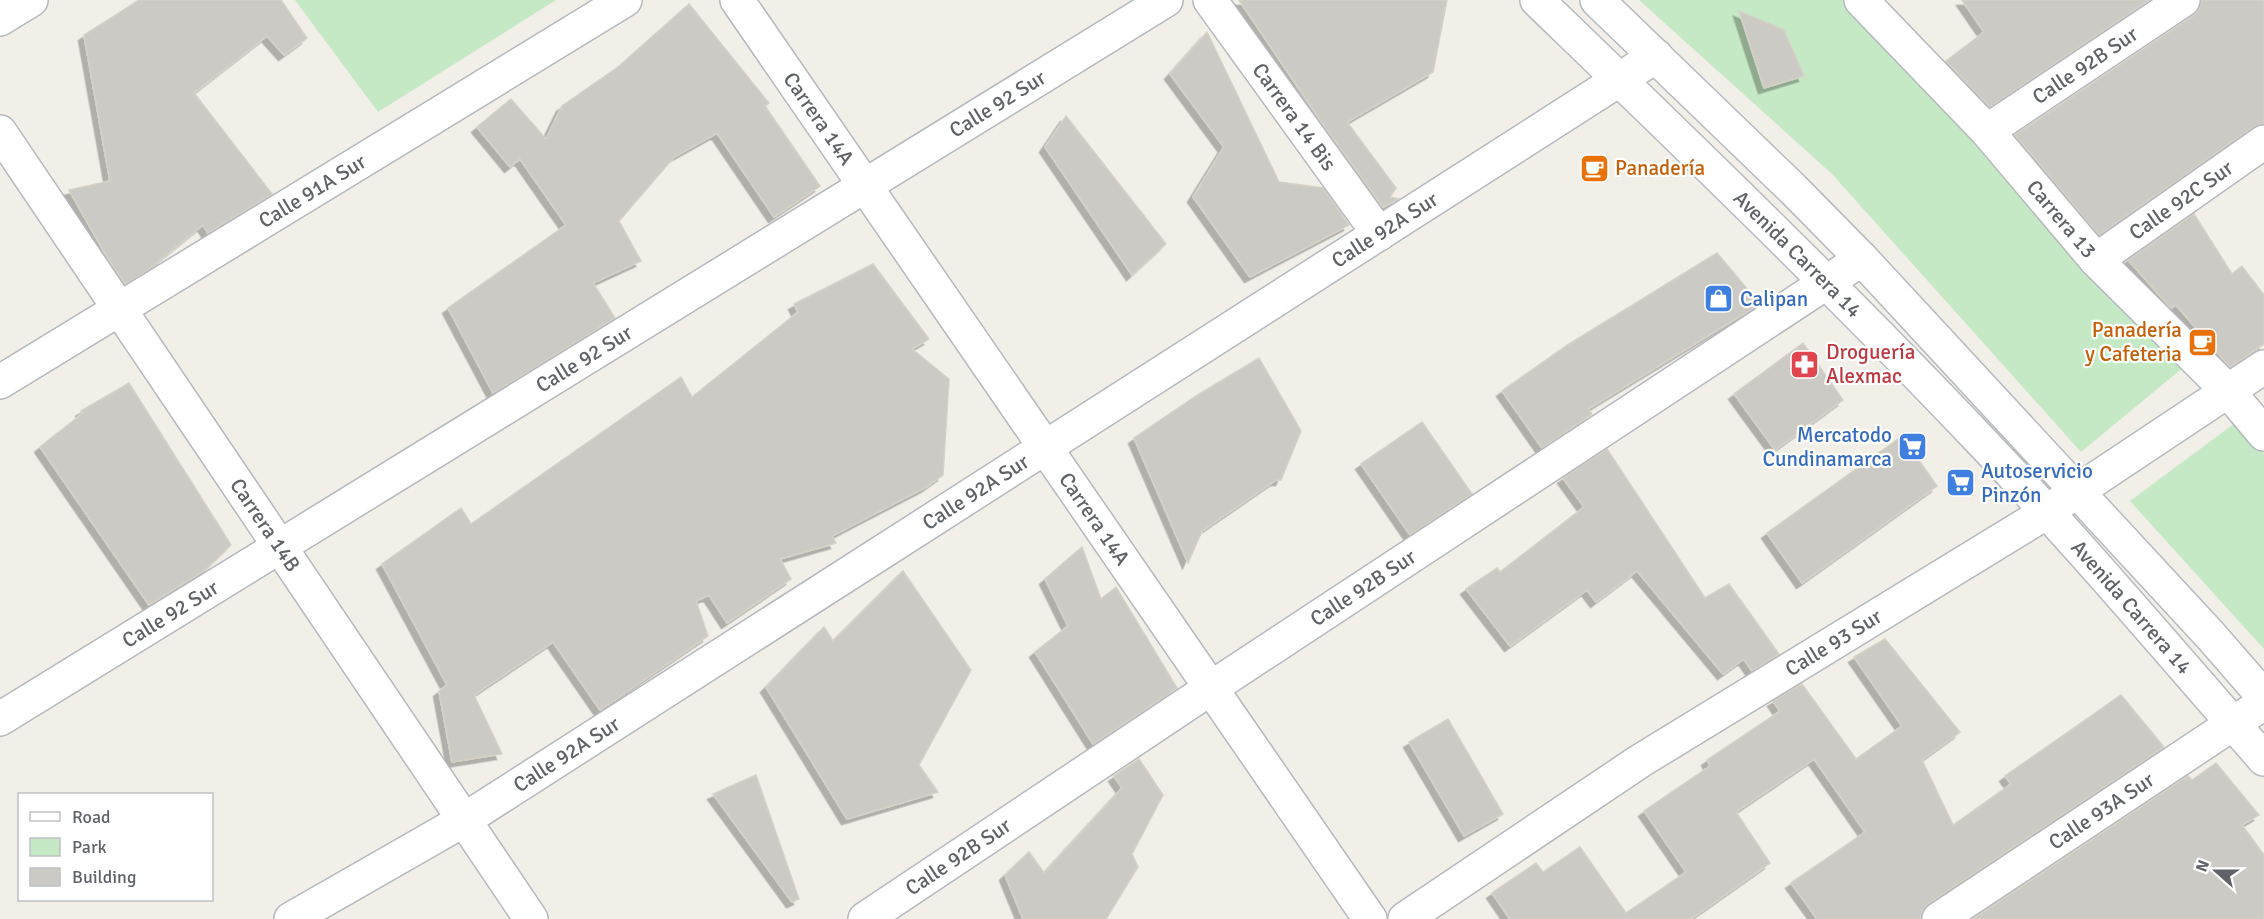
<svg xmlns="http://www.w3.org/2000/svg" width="2264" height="919" font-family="Signika,sans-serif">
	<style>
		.green { fill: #c5e8c5 }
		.building { fill: #cccac5; stroke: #d6d1c6; stroke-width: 1.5; filter: url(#shadow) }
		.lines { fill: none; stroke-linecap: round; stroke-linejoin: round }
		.street-casing { stroke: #b5b8bc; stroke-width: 36 }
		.secondary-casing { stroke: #b6babf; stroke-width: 36 }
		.street { stroke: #fff; stroke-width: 33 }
		.secondary { stroke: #fff; stroke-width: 33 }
		.labels { text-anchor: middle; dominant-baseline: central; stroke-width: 4.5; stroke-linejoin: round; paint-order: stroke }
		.street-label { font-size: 21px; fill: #5f6368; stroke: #fff }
		.food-label { font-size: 21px; fill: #c56008; stroke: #fff; text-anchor: start }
		.shop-label { font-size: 21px; fill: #366cbe; stroke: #fff; text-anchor: start }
		.health-label { font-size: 21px; fill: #be3a42; stroke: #fff; text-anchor: start }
	</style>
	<defs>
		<filter id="shadow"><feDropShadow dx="-5.5" dy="5.5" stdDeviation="0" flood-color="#0004"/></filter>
	</defs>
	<rect width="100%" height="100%" fill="#f1efe8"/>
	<path class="green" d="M295 0H556L378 112Z
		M1639 0H1843L2185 366 2081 452 1832 174Z
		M2235 423 2264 454V649L2130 501Z"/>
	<path class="building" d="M139 0H281L307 38 284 55 267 36 194 93 272 194 208 233 203 225 145 272 125 284 107 257 69 190 110 181 84 35Z
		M1239 0H1447L1433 72 1347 122 1396 188 1390 197 1399 199 1383 207 1320 120Z
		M1962 0H2149L1990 107 1946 61 1984 32Z
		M2202 0H2264V124L2253 127 2099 235 2015 135 2193 16 2199 9Z
		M689 4 769 103 765 106 820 186 774 217 717 133 674 157 619 221 641 261 593 283 615 318 493 393 448 308 566 225 520 159 510 167 477 127 511 99 546 139 562 106 618 67Z
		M1739 11 1784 30 1804 76 1764 88Z
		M1207 32 1279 182 1323 188 1349 225 1250 277 1193 197 1224 147 1170 74Z
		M1066 116 1166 244 1132 275 1045 147Z
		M2194 214 2232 274 2242 266 2264 295V344L2230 367 2176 305 2171 308 2128 260Z
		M1717 253 1760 304 1588 409 1592 414 1542 448 1502 391 1566 346Z
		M873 264 929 339 912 349 949 379 943 475 926 487 832 536 836 543 780 559 791 579 727 623 709 595 696 601 708 636 600 710 553 642 474 695 502 754 452 762 439 691 447 685 382 564 461 508 471 524 681 377 692 397 798 312 794 304Z
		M1803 343 1843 400 1775 450 1734 394Z
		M1259 358 1301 431 1281 480H1276L1202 531 1188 563 1134 438 1196 396Z
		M129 383 231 545 205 570 149 605 40 447 83 413 81 411Z
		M1422 422 1472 494 1410 535 1361 464Z
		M1902 436 1937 486 1802 583 1767 533Z
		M1607 449 1705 598 1729 584 1779 654 1752 671 1744 659 1723 674 1637 571 1596 602 1587 590 1510 646 1466 589 1497 568 1500 572 1584 507 1563 478Z
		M1082 547 1101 599 1116 587 1177 688 1093 744 1035 652 1068 626 1045 579Z
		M903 571 971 670 919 765 938 792 847 819 766 687 824 627 833 641Z
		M1885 639 1960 732 1922 760 1953 825 2011 784 2005 776 2121 695 2164 747 1929 903 1923 910 1920 919H1817L1791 883 1865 832 1814 759 1736 812 1770 863 1691 919H1510L1492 893 1536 863 1543 872 1580 847 1626 913 1686 872 1644 811 1710 766 1707 760 1780 711 1773 701 1802 684 1856 759 1902 726 1854 657Z
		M1448 719 1503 814 1464 836 1409 742Z
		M1139 759 1163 795 1132 854 1138 867 1106 919H1023L1005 875 1029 852 1044 873 1122 788 1114 776Z
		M2216 763 2259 815 2242 825 2264 855V919H1973L2188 776 2192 780Z
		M756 775 799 899 792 902 713 794Z"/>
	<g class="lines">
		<defs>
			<g id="street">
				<path id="s1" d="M737 0 1370 919"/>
				<path id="s2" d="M1210 0 1379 234"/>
				<path id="s3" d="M1861 0 1987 131 2096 260 2228 391 2264 434"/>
				<path d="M0 19 31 0"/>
				<path id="s4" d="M1987 131 2183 0"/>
				<path id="s5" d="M0 132 531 919"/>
				<path id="s6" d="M2096 260 2264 142"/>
				<path id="s7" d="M0 382 625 0"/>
				<path id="s8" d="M0 719 1166 0"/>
				<path id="s9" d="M291 919 464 820 1656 56"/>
				<path id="s10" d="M865 919 1211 688 1862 259"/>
				<path id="s11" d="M1405 919 1640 761 2047 512"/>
				<path id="s12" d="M1939 919 2264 703"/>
			</g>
			<g id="secondary">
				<path id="s13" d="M1537 0C1688 146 1839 291 1983 443 2080 545 2171 653 2264 759"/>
				<path d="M1597 0 1793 189 1862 259 2211 636 2264 697"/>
				<path d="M2061 502 2264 367"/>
			</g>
		</defs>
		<use href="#street" class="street-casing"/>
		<use href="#secondary" class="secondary-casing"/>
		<use href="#street" class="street"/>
		<use href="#secondary" class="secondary"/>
	</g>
	<defs>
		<symbol id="cafe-square" viewBox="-11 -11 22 22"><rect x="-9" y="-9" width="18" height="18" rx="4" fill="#e8710a" stroke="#fff"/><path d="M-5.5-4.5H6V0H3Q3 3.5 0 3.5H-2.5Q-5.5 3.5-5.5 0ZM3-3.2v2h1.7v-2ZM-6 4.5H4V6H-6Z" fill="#fff"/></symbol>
		<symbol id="shop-square" viewBox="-11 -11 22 22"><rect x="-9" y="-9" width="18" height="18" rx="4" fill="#3f7fe0" stroke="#fff"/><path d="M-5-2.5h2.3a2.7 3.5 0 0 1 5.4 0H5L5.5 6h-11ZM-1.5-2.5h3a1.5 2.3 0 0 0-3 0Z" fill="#fff"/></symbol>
		<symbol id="pharmacy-square" viewBox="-11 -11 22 22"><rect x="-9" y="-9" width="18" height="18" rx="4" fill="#e0444e" stroke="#fff"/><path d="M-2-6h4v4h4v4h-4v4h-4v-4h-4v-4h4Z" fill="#fff"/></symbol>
		<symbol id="supermarket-square" viewBox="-11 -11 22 22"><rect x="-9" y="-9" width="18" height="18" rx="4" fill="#3f7fe0" stroke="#fff"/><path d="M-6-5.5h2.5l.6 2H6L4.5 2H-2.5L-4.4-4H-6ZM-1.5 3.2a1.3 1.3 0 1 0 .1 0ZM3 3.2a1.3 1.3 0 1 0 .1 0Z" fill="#fff"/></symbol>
	</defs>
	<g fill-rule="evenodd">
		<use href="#cafe-square" x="1578" y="152" width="33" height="33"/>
		<use href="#shop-square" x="1702" y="282" width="33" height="33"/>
		<use href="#cafe-square" x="2186" y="326" width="33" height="33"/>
		<use href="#pharmacy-square" x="1788" y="348" width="33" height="33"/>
		<use href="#supermarket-square" x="1896" y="430" width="33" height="33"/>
		<use href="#supermarket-square" x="1944" y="466" width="33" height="33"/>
	</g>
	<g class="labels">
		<g class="street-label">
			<text stroke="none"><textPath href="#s4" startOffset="118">Calle 92B Sur</textPath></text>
			<text stroke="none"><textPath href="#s8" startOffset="1172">Calle 92 Sur</textPath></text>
			<text stroke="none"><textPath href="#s2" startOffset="144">Carrera 14 Bis</textPath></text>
			<text stroke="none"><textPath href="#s1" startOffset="144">Carrera 14A</textPath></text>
			<text stroke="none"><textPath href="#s7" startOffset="366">Calle 91A Sur</textPath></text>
			<text stroke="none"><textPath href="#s6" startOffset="104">Calle 92C Sur</textPath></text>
			<text stroke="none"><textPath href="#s3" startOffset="297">Carrera 13</textPath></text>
			<text stroke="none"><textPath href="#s9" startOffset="1293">Calle 92A Sur</textPath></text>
			<text stroke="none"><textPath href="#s13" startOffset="364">Avenida Carrera 14</textPath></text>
			<text stroke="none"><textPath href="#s8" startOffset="686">Calle 92 Sur</textPath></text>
			<text stroke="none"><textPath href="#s9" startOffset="807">Calle 92A Sur</textPath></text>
			<text stroke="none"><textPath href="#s1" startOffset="630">Carrera 14A</textPath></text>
			<text stroke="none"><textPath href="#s5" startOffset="474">Carrera 14B</textPath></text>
			<text stroke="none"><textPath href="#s10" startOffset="598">Calle 92B Sur</textPath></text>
			<text stroke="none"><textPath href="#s13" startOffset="850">Avenida Carrera 14</textPath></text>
			<text stroke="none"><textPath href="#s8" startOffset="200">Calle 92 Sur</textPath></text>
			<text stroke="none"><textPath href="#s11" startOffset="510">Calle 93 Sur</textPath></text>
			<text stroke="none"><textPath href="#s9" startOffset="321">Calle 92A Sur</textPath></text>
			<text stroke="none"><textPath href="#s12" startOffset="195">Calle 93A Sur</textPath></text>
			<text stroke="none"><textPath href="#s10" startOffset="112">Calle 92B Sur</textPath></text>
		</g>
		<g class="food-label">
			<text x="1615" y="168">Panadería</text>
			<text x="2182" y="330" text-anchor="end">Panadería<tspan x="2182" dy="24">y Cafeteria</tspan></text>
		</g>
		<g class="shop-label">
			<text x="1740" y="299">Calipan</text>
			<text x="1892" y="435" text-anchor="end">Mercatodo<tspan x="1892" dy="24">Cundinamarca</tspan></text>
			<text x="1981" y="471">Autoservicio<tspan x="1981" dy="24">Pinzón</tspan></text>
		</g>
		<g class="health-label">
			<text x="1826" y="352">Droguería<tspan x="1826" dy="24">Alexmac</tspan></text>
		</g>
	</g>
	<rect x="18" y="793" width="195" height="108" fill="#ffffff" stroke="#bfc1c3" stroke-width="1.5"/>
	<rect x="30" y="812" width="30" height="9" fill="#ffffff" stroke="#bfc1c3" stroke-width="1.5"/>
	<text x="72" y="823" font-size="18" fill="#5f6368">Road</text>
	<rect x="30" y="838" width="30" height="18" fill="#c5e8c5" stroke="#bfc1c3" stroke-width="1.5"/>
	<text x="72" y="853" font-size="18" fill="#5f6368">Park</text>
	<rect x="30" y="868" width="30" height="18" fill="#cccac5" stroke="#bfc1c3" stroke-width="1.5"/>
	<text x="72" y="883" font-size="18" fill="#5f6368">Building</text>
	<g transform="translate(2216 871) rotate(291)" stroke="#ffffff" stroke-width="4.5" paint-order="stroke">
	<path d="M0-4.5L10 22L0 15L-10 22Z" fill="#5f6368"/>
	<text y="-9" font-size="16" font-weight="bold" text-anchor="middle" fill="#5f6368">N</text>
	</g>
</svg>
